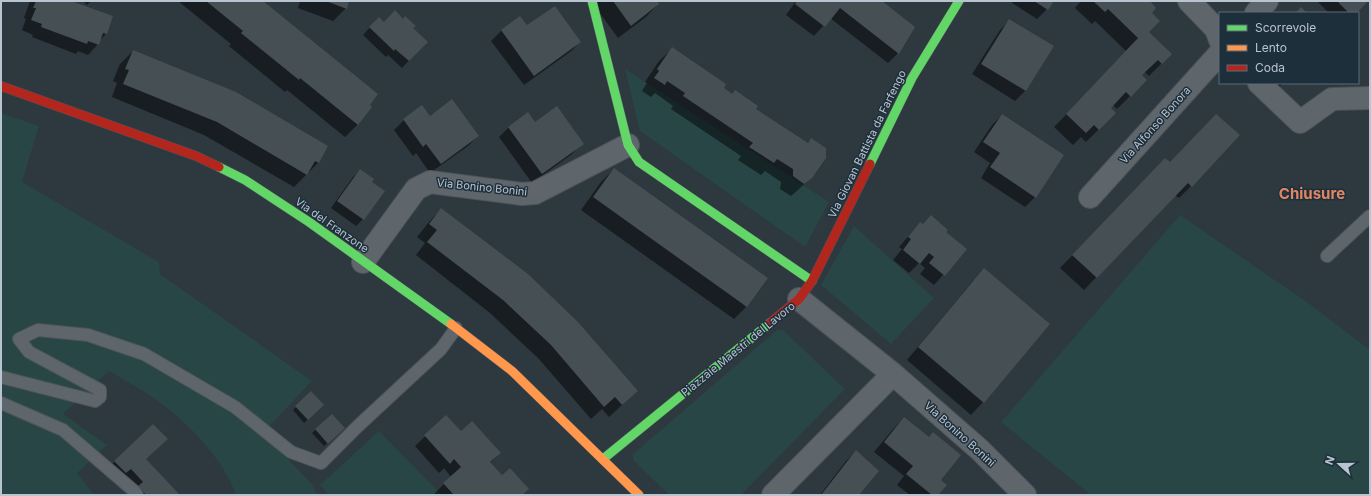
<svg xmlns="http://www.w3.org/2000/svg" width="1371" height="496" font-family="Inter,sans-serif">
	<style>
		.green { fill: #284646 }
		.shadow { fill: #0007 }
		.building { fill: #464f54 }
		.lines { fill: none; stroke-linecap: round; stroke-linejoin: round }
		.lane-casing { stroke: #4c5359; stroke-width: 14 }
		.street-casing { stroke: #4c5359; stroke-width: 24 }
		.fast-casing { stroke: #4c5359; stroke-width: 10 }
		.slow-casing { stroke: #4c5359; stroke-width: 10 }
		.jam-casing { stroke: #4c5359; stroke-width: 10 }
		.lane { stroke: #5e666c; stroke-width: 12 }
		.street { stroke: #5e666c; stroke-width: 22 }
		.fast { stroke: #63d668; stroke-width: 9 }
		.slow { stroke: #ff974d; stroke-width: 9 }
		.jam { stroke: #b3261e; stroke-width: 9 }
		.labels { text-anchor: middle; dominant-baseline: central; stroke-width: 3; stroke-linejoin: round; paint-order: stroke }
		.street-label { font-size: 11px; fill: #b8c4cf; stroke: #1e2f3c }
		.district-label { font-size: 15px; font-weight: bold; fill: #e18661; stroke: #1e2f3c }
	</style>
	<rect width="100%" height="100%" fill="#2d383f"/>
	<path class="green" d="M625 69 829 202 805 247 640 131Z
		M1 113 39 126 22 182 159 262 160 274 312 381 263 433 312 484 317 495H236C224 460 189 424 159 402 143 390 126 381 109 371L63 414 107 445 77 473 94 495H1Z
		M1180 215 1307 302 1370 350V495H1091L1001 422Z
		M854 226 934 298 891 344 821 285Z
		M777 330H783L845 389 741 495H669L633 460V454Z
		M379 431 442 495H329L320 485Z"/>
	<path class="shadow" d="M30 1H77L74 3 106 34 100 40 98 44 88 55 78 51 76 54 32 37 33 35 22 30 26 19 24 18Z
		M83 1H91L87 5Z
		M178 1H262L358 124 345 137 287 90 285 92 229 46 231 44Z
		M300 1H348L346 8 333 21 298 8Z
		M591 1H656L658 4 646 17 618 38Z
		M796 1H880L898 53 888 63 830 18 814 36 786 15Z
		M1013 1H1053L1047 9 1037 19 1012 3Z
		M1081 1H1148L1150 13 1148 32 1171 54 1149 76 1144 71 1141 75 1146 80 1117 109 1113 105 1109 108 1115 113 1086 142 1081 137 1073 145 1054 127 1127 52 1095 21 1092 24 1075 8Z
		M1319 1H1367L1355 13H1329L1318 2Z
		M520 17 527 27 580 42 570 52 524 85 491 41 501 31Z
		M1010 20 1052 47 1025 91 1015 101 972 74 1000 30Z
		M372 25 412 28 426 42 402 68 388 55 386 57 363 35Z
		M672 49 722 88 807 144 811 139V177L798 190 791 196 780 189 781 182 765 171 761 175 738 160 741 156 671 109 673 106 655 93 651 97 642 91 647 83 645 82 659 61Z
		M133 51 327 147 318 163 294 187 204 135 112 97 117 83 113 81 120 64Z
		M1273 83H1283L1278 88Z
		M1002 115 1063 155 1035 197 1025 207 981 178 990 163 974 152 992 125Z
		M430 117 478 136 468 146 430 173 416 153 413 156 394 130 404 120Z
		M534 124 582 143 572 154 532 183 499 137 509 127Z
		M1166 159 1191 186 1179 198 1175 195 1084 290 1060 268Z
		M614 169 746 307 734 319 581 210 601 182Z
		M360 170 371 183 363 219 356 226 331 208 353 177Z
		M441 209 637 391 609 417 602 409 591 419 538 358 490 313 416 255 425 243 417 237 429 222Z
		M920 223 945 233 965 250 934 285 920 274 925 268 919 263 909 273 893 260 902 249 899 247Z
		M985 270 983 402 971 415 907 360 972 282Z
		M311 392 323 405 304 423 293 410Z
		M332 415 344 428 324 446 312 433Z
		M446 417 461 433 500 453 490 463 522 495H435L434 494 451 477 444 468 439 473 415 446Z
		M904 418 937 495H910L897 485 904 476 874 452 894 428Z
		M856 451 858 495H820L846 461Z
		M145 460 178 495H133L108 468 115 461Z"/>
	<path class="building" d="M36 1H71L113 16 107 34 103 33 99 45 88 41 87 44 41 27 42 24 31 20 36 8H33Z
		M206 1H263L378 94 370 105 372 107 358 125 300 78 299 80 241 33 243 31Z
		M326 1H349L347 9Z
		M613 1H657L659 4 631 26Z
		M797 1H882L915 27 899 54 840 8 825 27 795 4Z
		M1034 1H1054L1048 10Z
		M1093 1H1150L1156 8 1152 13 1160 21 1149 32 1172 54 1162 64 1158 60 1142 75 1147 80 1131 97 1126 92 1111 108 1116 113 1099 130 1094 125 1086 133 1066 114 1138 38 1108 9 1105 12Z
		M1337 1H1368L1357 13H1349Z
		M555 6 581 42 534 76 501 30 520 16 527 25Z
		M1301 7 1307 13H1295Z
		M395 10 403 19 405 16 416 26 413 28 428 42 409 61 395 49 394 51 369 27 379 17 384 22Z
		M1009 19 1054 46 1026 91 981 64Z
		M672 47 726 84 724 88 732 94 735 90 758 106 756 109 808 143 811 138 826 148V158L812 178 804 184 793 176V169L777 159 774 163 749 147 753 143 683 96 685 93 667 81 665 85 654 78 659 71 657 69Z
		M133 50 236 92 328 146 319 163 315 161 307 175 217 122 123 84 129 70 125 69Z
		M452 99 479 136 441 164 426 144 423 147 403 119 422 105 430 116Z
		M557 106 584 144 542 174 508 127 528 112 535 122Z
		M1002 114 1064 155 1036 198 990 167 1000 153 983 142Z
		M1216 114 1240 135 1192 187 1188 183 1097 278 1072 255 1165 158 1170 162Z
		M614 168 768 278 747 307 593 197Z
		M360 169 374 179 372 182 385 191 364 220 337 201Z
		M441 208 528 274 578 322 638 391 622 405 615 397 604 407 551 345 503 300 427 242 437 230 429 224Z
		M931 215 948 230 946 232 967 249 945 276 929 263 934 257 929 253 920 264 903 250 911 239 908 237 920 222 923 224Z
		M984 268 1050 324 984 403 918 347Z
		M311 391 324 405 308 420 295 406Z
		M332 414 345 428 328 444 315 429Z
		M446 415 461 431 472 421 501 453 490 462 502 475 510 468 529 489 522 495H454L443 483 461 467 454 459 450 464 424 435Z
		M904 417 929 437 933 432 961 455 941 480 947 485 938 495H932L906 474 913 466 884 442Z
		M153 424 168 439 146 459 180 495H146L138 486 143 482 131 469 126 473 114 461Z
		M856 450 879 471 859 495H821Z"/>
	<g class="lines">
		<defs>
			<path id="lane" d="M1327 256 1370 216
				M1 377 95 401 100 397V390L29 352 19 339 38 330 88 335 144 354 235 407 291 452 321 463 358 426 441 349 456 328
				M1 403 63 430 134 491 137 495"/>
			<path id="street" d="M1189 1 1216 29 1220 40
				M1256 13 1267 1
				M1259 83 1300 122 1332 99 1370 98
				M1090 197 1220 53
				M363 262 416 189 430 182 522 194 535 193 628 145
				M893 374 980 450 1025 495
				M773 495 893 374 799 299"/>
			<path id="fast" d="M592 1 628 145 639 162 812 281
				M870 164 912 78 959 1
				M219 167 245 180 309 222 451 324
				M603 459 770 323"/>
			<path id="slow" d="M451 324 512 371 639 495"/>
			<path id="jam" d="M1 86 196 156 219 167
				M770 323 799 299 812 281 870 164"/>
		</defs>
		<use href="#lane" class="lane-casing"/>
		<use href="#street" class="street-casing"/>
		<use href="#fast" class="fast-casing"/>
		<use href="#slow" class="slow-casing"/>
		<use href="#jam" class="jam-casing"/>
		<use href="#lane" class="lane"/>
		<use href="#street" class="street"/>
		<use href="#fast" class="fast"/>
		<use href="#slow" class="slow"/>
		<use href="#jam" class="jam"/>
	</g>
	<g class="labels">
		<g class="street-label">
			<text transform="translate(1155 125) rotate(-48)">Via Alfonso Bonora</text>
			<text transform="translate(867 144) rotate(-64)">Via Giovan Battista da Farfengo</text>
			<text transform="translate(482 187) rotate(6)">Via Bonino Bonini</text>
			<text transform="translate(332 225) rotate(35)">Via del Franzone</text>
			<text transform="translate(738 349) rotate(-39)">Piazzale Maestri del Lavoro</text>
			<text transform="translate(960 434) rotate(42)">Via Bonino Bonini</text>
		</g>
		<g class="district-label">
			<text x="1312" y="193">Chiusure</text>
		</g>
	</g>
	<rect width="1371" height="496" fill="none" stroke="#b8c4cf" stroke-width="4"/>
	<rect x="1219" y="12" width="140" height="72" fill="#1e2f3c" stroke="#5c6b77"/>
	<rect x="1227" y="25" width="20" height="6" fill="#63d668" stroke="#5c6b77"/>
	<text x="1255" y="32" font-size="12" fill="#b8c4cf">Scorrevole</text>
	<rect x="1227" y="45" width="20" height="6" fill="#ff974d" stroke="#5c6b77"/>
	<text x="1255" y="52" font-size="12" fill="#b8c4cf">Lento</text>
	<rect x="1227" y="65" width="20" height="6" fill="#b3261e" stroke="#5c6b77"/>
	<text x="1255" y="72" font-size="12" fill="#b8c4cf">Coda</text>
	<g transform="translate(1339 464) rotate(291)" stroke="#1e2f3c" stroke-width="3" paint-order="stroke">
	<path d="M0-3L7 15L0 10L-7 15Z" fill="#b8c4cf"/>
	<text y="-6" font-size="11" font-weight="bold" text-anchor="middle" fill="#b8c4cf">N</text>
	</g>
</svg>
